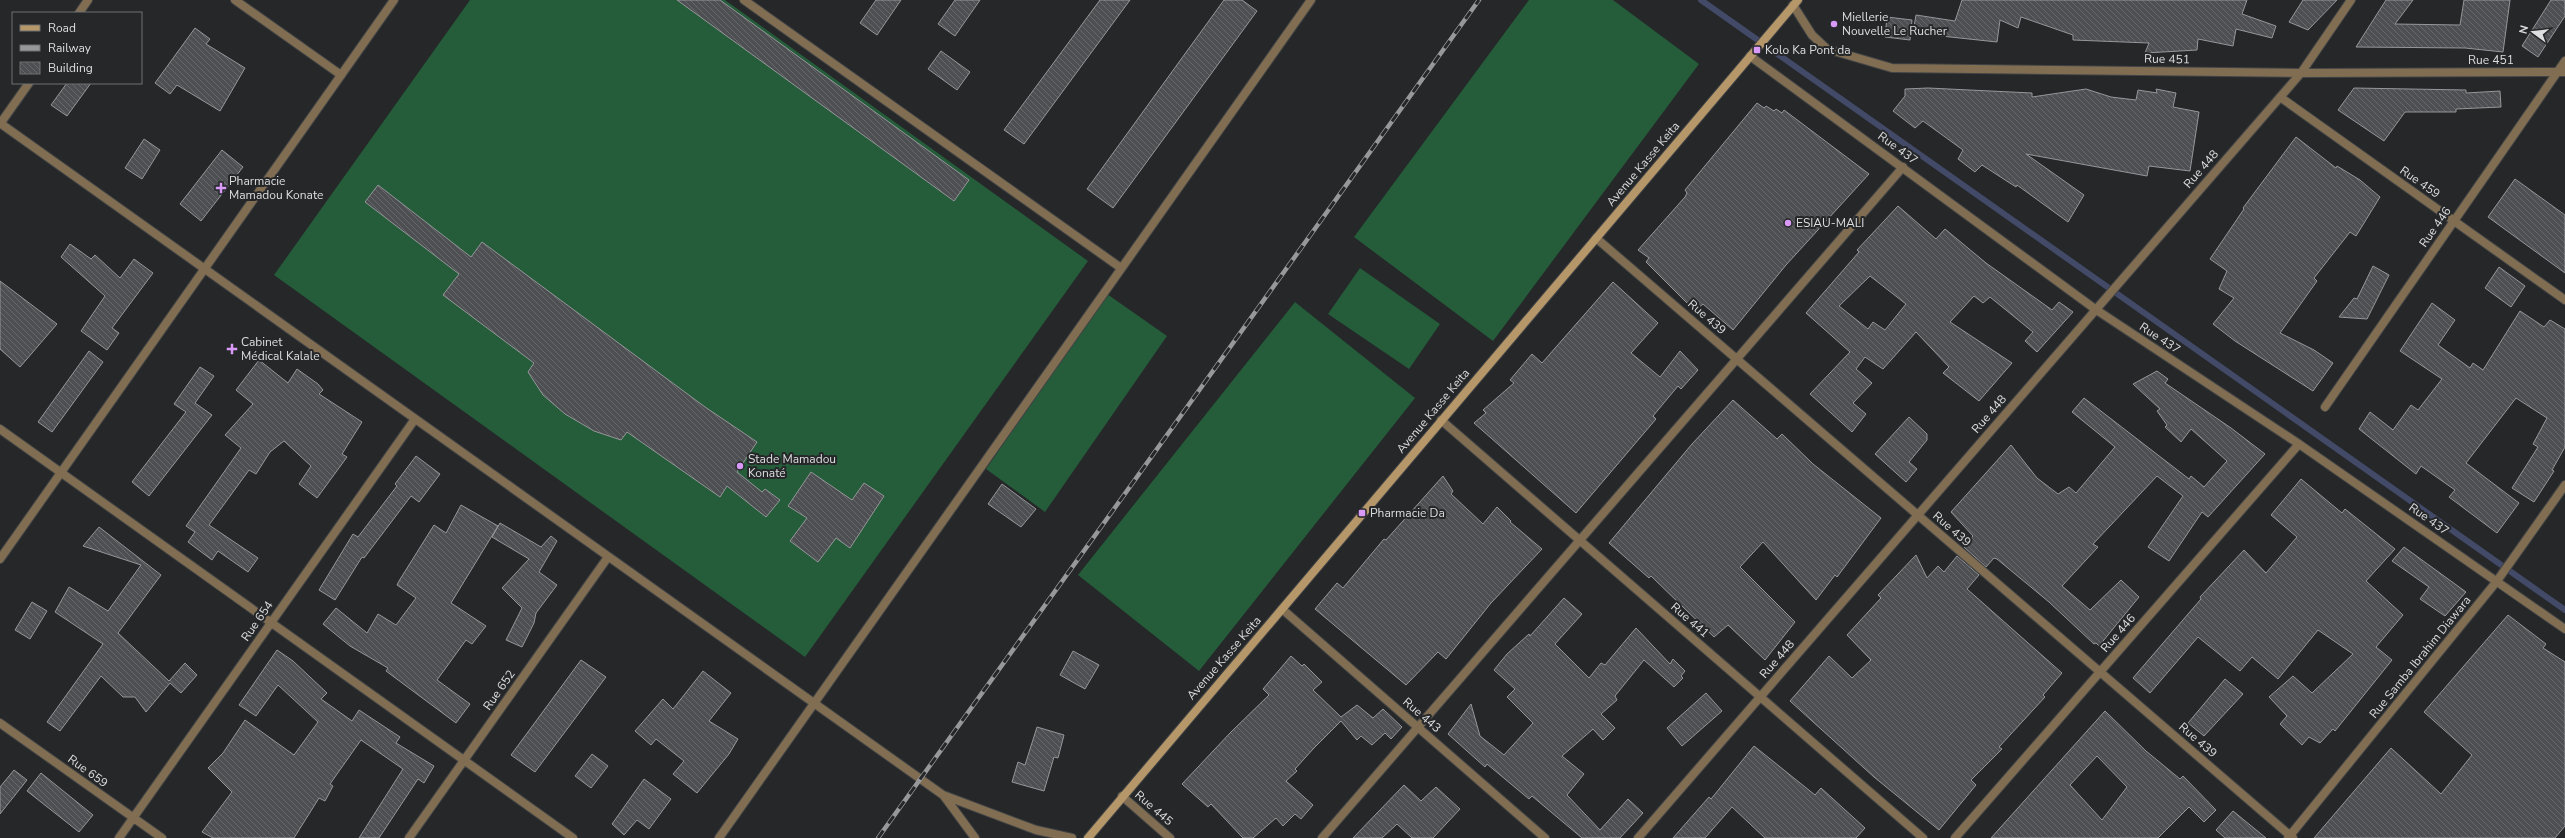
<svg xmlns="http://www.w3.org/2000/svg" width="2565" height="838" font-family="'Nunito Sans',sans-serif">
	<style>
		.grass { fill: #255c3a }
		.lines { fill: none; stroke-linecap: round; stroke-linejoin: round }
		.stream { stroke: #424a67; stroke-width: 6 }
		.building { fill: url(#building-back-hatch); stroke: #95979a; fill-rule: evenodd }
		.minor-casing { stroke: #424446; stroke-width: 10 }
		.tertiary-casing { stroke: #424446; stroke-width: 10 }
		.secondary-casing { stroke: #424446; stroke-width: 10 }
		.minor { stroke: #816e52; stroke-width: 8 }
		.tertiary { stroke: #816e52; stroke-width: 8 }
		.secondary { stroke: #b69769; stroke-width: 8 }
		.rail-casing { stroke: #96989a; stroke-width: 4.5 }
		.rail { stroke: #252729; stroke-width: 3; stroke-dasharray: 9; stroke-linecap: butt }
		.poi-dot { fill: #d99af7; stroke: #252729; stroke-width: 1.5 }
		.labels { text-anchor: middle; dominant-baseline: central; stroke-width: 4; stroke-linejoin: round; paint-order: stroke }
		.poi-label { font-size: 12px; fill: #dcdedf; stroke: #252729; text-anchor: start }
		.street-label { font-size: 12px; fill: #dcdedf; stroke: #252729 }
	</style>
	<defs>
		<pattern id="building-back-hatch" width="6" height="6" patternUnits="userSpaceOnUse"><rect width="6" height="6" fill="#4d4f52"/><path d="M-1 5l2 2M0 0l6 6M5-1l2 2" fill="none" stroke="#66686a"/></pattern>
	</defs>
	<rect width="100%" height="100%" fill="#252729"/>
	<path class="grass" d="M470 0H725L1088 261 805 657 274 275Z
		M1529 0H1613L1699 64 1493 341 1354 237Z
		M1360 268 1440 324 1409 369 1328 314Z
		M1107 294 1167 336 1045 512 986 469Z
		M1295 302 1415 398 1199 671 1078 575Z"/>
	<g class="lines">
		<path class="stream" d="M1701 0 2565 610"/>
	</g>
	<path class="building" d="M677 0H720L969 180 954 201Z
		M876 0H901L877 35 860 23Z
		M955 0H980L955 36 938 24Z
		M1100 0H1130L1024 144 1004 130Z
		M1224 0H1242L1257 11 1113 208 1087 189Z
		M1962 0H2247L2242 14 2276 26 2272 38 2236 29 2233 46 2198 39 2197 50 2145 53 2149 43 2073 40V35L2021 17 2018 28 2000 20 1997 42 1913 33 1916 15 1955 21Z
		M2303 0H2337L2308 30 2289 22Z
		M2386 0H2413L2395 24 2460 25 2464 0H2510L2503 52 2465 48 2356 47Z
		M2551 0H2565V16L2538 57 2522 46Z
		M1887 17 1912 20 1910 40 1885 37Z
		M195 28 210 39 206 44 245 68 220 111 177 85 170 94 155 83Z
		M941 51 970 72 957 90 928 69Z
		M67 83H91L67 116 51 105Z
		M1928 88 2032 93V97L2086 89 2111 97 2136 100 2138 90 2157 93 2156 89 2176 93 2173 107 2199 112 2190 171 2149 166 2147 176 2026 154 2084 195 2068 222 2017 185 2016 187 1982 165 1975 172 1958 159 1963 150 1923 121 1915 128 1893 111 1905 96V89Z
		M2354 88 2466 90V93L2500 91 2501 107 2456 109V112H2405L2384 141 2338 110Z
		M1757 103 1764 108 1766 106 1774 111 1776 109 1782 113 1784 110 1869 174 1786 265 1733 330 1703 304 1695 311 1646 262 1649 258 1638 250 1685 197 1687 193 1685 190Z
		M2296 137 2336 168 2337 166 2360 180 2380 197 2356 236 2350 232 2314 278 2317 281 2280 333 2314 350 2333 363 2313 391 2235 341 2213 324 2234 298 2219 289 2227 271 2210 259 2244 209 2243 208Z
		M144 139 160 150 142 179 125 168Z
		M222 150 243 167 201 221 180 204Z
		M2515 179 2565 215V273L2488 217Z
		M378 185 471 257 482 242 705 407 757 442 737 472 762 492 765 489 780 500 766 517 727 486 720 497 627 432 621 440 594 431 565 414 543 395 528 372 534 363 443 295 459 274 365 202Z
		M1898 206 1936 239 1945 229 1986 263 2052 310 2059 302 2073 312 2037 352 2025 341 2033 332 1990 297 1983 303 1974 296 1950 322 2012 363 1979 401 1943 373 1949 367 1916 332 1883 369 1865 357 1856 369 1872 383 1853 403 1866 414 1852 432 1810 394 1850 352 1806 313 1859 252 1857 250ZM1870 276 1906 304 1885 330 1873 322 1868 329 1839 306Z
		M70 244 91 259 95 255 120 278 134 259 153 273 112 328 119 333 107 350 81 331 105 296 61 257Z
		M2373 266 2389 275 2367 319 2339 317 2354 298 2357 299Z
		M2499 267 2525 286 2511 307 2485 288Z
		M0 281 57 324 20 367 0 349Z
		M1613 282 1658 323 1631 353 1660 377 1680 351 1698 370 1681 389 1678 386 1653 416 1656 419 1576 513 1474 423 1486 413 1483 410 1514 383 1510 380 1532 354 1542 363Z
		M2432 303 2455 320 2438 345 2470 368 2473 363 2483 370 2520 311 2544 327 2550 320 2565 329V447L2552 470 2554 471 2534 502 2512 488 2538 447 2533 444 2547 418 2516 398 2466 463 2519 503 2497 533 2449 497 2455 490 2421 466 2416 474 2359 429 2370 412 2393 430 2411 405 2418 410 2442 379 2400 351Z
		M89 351 103 362 52 432 38 422Z
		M259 360 288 383 297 369 318 384 323 390 319 394 362 422 342 454 347 457 317 498 299 484 311 466 284 441 270 452 256 474 249 470 209 525 258 558 248 572 218 551 212 560 188 542 195 532 186 526 241 448 225 435 253 404 236 390Z
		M200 367 214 376 195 403 212 415 149 496 132 482 186 412 174 404Z
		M2157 371 2168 379 2165 383 2231 428 2265 454 2208 517 2202 512 2169 561 2148 547 2183 496 2157 476 2093 544 2098 547 2062 586 2090 610 2121 580 2139 597 2099 646 2096 643 2094 644 2049 602 1997 559 1994 558 1986 567 1964 547 1973 536 1951 512 2011 445 2037 478 2058 494 2069 487 2076 493 2115 447 2072 412 2084 398 2189 479 2191 476 2204 487 2227 461 2191 429 2181 442 2165 427 2167 425 2157 411 2160 409 2133 384Z
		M1733 400 1777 439 1782 434 1813 464 1881 518 1837 577 1835 575 1816 600 1763 542 1740 567 1795 622 1765 660 1728 625 1714 637 1651 576 1649 578 1609 543 1692 444Z
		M1909 417 1927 434V440L1909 462 1917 469 1906 482 1875 454Z
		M416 456 440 474 419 502 411 496 364 558 362 557 335 600 319 590 353 534 358 537 397 486 395 484Z
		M811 472 852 500 864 483 884 496 850 548 836 538 818 562 790 541 807 518 788 506Z
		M1443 476 1453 491 1451 494 1483 524 1497 507 1511 521 1510 522 1542 549 1491 603 1446 659 1438 652 1406 685 1315 609 1337 583 1343 588 1384 539 1386 540Z
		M2301 479 2342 513 2345 509 2395 549 2366 581 2403 615 2376 647 2392 660 2335 731 2333 729 2320 743 2309 737 2302 745 2280 724 2287 716 2269 697 2293 676 2312 693 2353 654 2318 630 2278 679 2252 657 2240 671 2198 637 2150 693 2133 678 2201 599 2200 597 2244 550 2266 573 2297 537 2271 515Z
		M1002 484 1036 509 1021 527 988 504Z
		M461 505 498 526 451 603 486 626 472 644 466 640 437 680 470 704 456 723 386 671 388 668 350 646 323 624 336 608 367 633 378 614 396 625 416 598 397 585 399 581 434 525 446 533Z
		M500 523 541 547 551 536 557 541 539 572 557 585 536 613 534 623 522 647 506 640 522 608 502 588 529 559 492 537Z
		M99 527 161 575 118 633 169 681 185 663 197 675 181 693 170 683 146 712 135 697H123L101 676 60 731 47 722 103 644 55 612 69 587 108 611 141 565 83 546Z
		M2404 547 2466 592 2445 616 2420 599 2429 587 2392 561Z
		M1916 555 1927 578 1938 566 1944 572 1957 556 1979 575 1967 589 2062 673 2043 695 2045 697 1999 747 2002 749 1971 780 1976 785 1939 830 1874 777 1790 701 1829 656 1852 678 1871 660 1847 635 1881 598 1878 595Z
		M1564 598 1582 614 1555 644 1589 678 1601 663 1605 665 1636 628 1670 664 1673 659 1685 671 1681 676 1683 678 1674 687 1644 660 1615 696 1617 700 1601 714 1615 728 1603 740 1593 729 1562 756 1584 774 1567 795 1600 830 1628 799 1643 813 1620 838H1582L1532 796 1529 799 1487 764 1485 767 1448 734 1471 704 1480 736 1504 755 1533 723 1507 697 1515 689 1494 670 1507 654 1529 634 1530 636Z
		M32 602 47 611 30 639 15 630Z
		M2508 615 2546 644 2543 648 2565 662V826L2555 838H2314L2391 748 2441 794 2472 755 2424 712Z
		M277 650 293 661 327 693 321 699 352 721 359 710 400 737 396 743 434 766 424 783 418 779 379 838H359L403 769 361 740 330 784 333 786 325 801 319 798 294 838H213L202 832 232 792 208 768 223 753 245 720 294 755 318 722 278 685 256 716 239 705Z
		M1073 651 1099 665 1085 689 1060 675Z
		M1291 656 1302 666 1304 664 1322 682 1313 690 1341 717 1357 705 1373 718 1383 709 1402 727 1391 739 1385 733 1372 745 1361 736 1357 740 1341 721 1314 748 1295 769 1297 771 1286 781 1313 805 1301 819 1295 814 1283 826 1276 818 1253 838H1243L1211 804 1208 807 1182 784 1231 732 1269 695 1263 689Z
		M581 660 606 677 535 772 511 755Z
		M703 671 731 693 709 721 738 739 729 754 697 793 673 774 684 761 656 739 651 745 635 731 663 699 673 709Z
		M2225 679 2243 694 2204 736 2188 723Z
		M1706 693 1722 711 1682 746 1667 728Z
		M2105 711 2146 751 2180 779 2183 776 2216 810 2204 822 2189 807 2158 838H1991ZM2097 756 2127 787 2102 820 2070 785Z
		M1037 727 1064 735 1058 758 1054 757 1044 791 1012 782 1018 762 1025 765Z
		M1754 746 1815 795 1821 788 1865 828 1856 838H1765L1732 807 1705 838H1673L1709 797 1711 799Z
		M592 754 608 766 591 788 575 776Z
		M14 770 27 780 0 814V787Z
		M41 773 93 815 79 832 27 791Z
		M644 779 671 799 649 829 637 820 624 835 612 824Z
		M1404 785 1421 801 1436 787 1460 809 1433 838H1412L1397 824 1382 838H1353Z
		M2233 811 2266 838H2225L2216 830Z"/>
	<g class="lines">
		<defs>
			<path id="minor" d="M235 0 341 75
				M744 0 1121 268
				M79 13 88 0
				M1750 56 2095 309 2299 444 2565 629
				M2280 97 2565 300
				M0 123 943 795 1036 830 1072 838
				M0 124 29 83
				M1596 238 2293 838
				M2325 407 2565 61
				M1441 420 1923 838
				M0 429 573 838
				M1282 609 1545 838
				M0 723 162 838
				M944 796 975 838
				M1122 796 1170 838
				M119 838 415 419
				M409 838 608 557
				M719 838 1311 0
				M1322 838 1903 167
				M1638 838 2301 73 2351 0
				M1955 838 2299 444
				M2288 838 2497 581 2565 485"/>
			<path id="tertiary" d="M1793 5 1812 35 1827 49 1892 68 2301 73 2565 72
				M0 559 394 0"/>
			<path id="secondary" d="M1088 838 1798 0"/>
		</defs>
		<use href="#minor" class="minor-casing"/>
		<use href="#tertiary" class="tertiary-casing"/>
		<use href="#secondary" class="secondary-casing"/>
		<use href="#minor" class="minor"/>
		<use href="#tertiary" class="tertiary"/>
		<use href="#secondary" class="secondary"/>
		<defs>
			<path id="rail" d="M878 838 1479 0"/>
		</defs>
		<use href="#rail" class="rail-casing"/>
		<use href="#rail" class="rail"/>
	</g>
	<g class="poi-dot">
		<circle cx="1834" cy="24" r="4"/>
		<rect x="1753" y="46" width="8" height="8" rx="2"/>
		<path d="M219 182h4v4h4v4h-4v4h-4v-4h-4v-4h4z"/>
		<circle cx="1788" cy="223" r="4"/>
		<path d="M230 343h4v4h4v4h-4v4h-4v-4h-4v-4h4z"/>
		<circle cx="740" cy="466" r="4"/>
		<rect x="1358" y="509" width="8" height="8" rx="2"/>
	</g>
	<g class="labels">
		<g class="poi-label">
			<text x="1842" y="17">Miellerie<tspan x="1842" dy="14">Nouvelle Le Rucher</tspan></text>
			<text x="1765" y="50">Kolo Ka Pont da</text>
			<text x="229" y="181">Pharmacie<tspan x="229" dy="14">Mamadou Konate</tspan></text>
			<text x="1796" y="223">ESIAU-MALI</text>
			<text x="241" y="342">Cabinet<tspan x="241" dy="14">Médical Kalale</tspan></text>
			<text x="748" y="459">Stade Mamadou<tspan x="748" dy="14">Konaté</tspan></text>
			<text x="1370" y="513">Pharmacie Da</text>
		</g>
		<g class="street-label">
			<text transform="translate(2167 59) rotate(1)">Rue 451</text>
			<text x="2491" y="60">Rue 451</text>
			<text transform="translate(1898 148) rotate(36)">Rue 437</text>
			<text transform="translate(1643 164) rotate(-50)">Avenue Kasse Keita</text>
			<text transform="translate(2201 169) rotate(-49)">Rue 448</text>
			<text transform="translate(2420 182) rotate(35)">Rue 459</text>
			<text transform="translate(2435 227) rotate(-55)">Rue 446</text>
			<text transform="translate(1707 317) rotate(41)">Rue 439</text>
			<text transform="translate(2160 338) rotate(33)">Rue 437</text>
			<text transform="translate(1433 411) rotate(-50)">Avenue Kasse Keita</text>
			<text transform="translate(1989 414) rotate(-49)">Rue 448</text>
			<text transform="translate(2429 519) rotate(35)">Rue 437</text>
			<text transform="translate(1952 529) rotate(41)">Rue 439</text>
			<text transform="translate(1690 620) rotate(41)">Rue 441</text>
			<text transform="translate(257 621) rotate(-55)">Rue 654</text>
			<text transform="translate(2118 633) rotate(-49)">Rue 446</text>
			<text transform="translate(2420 657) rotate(-51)">Rue Samba Ibrahim Diawara</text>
			<text transform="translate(1224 658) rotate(-49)">Avenue Kasse Keita</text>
			<text transform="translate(1777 659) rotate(-49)">Rue 448</text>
			<text transform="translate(499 690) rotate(-55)">Rue 652</text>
			<text transform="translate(1422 715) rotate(41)">Rue 443</text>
			<text transform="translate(2198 740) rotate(41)">Rue 439</text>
			<text transform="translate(88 771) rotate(36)">Rue 659</text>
			<text transform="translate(1154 808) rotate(41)">Rue 445</text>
		</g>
	</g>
	<rect x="12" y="12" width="130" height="72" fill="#252729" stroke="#6e7072"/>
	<rect x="20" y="25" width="20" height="6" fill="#b69769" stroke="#6e7072"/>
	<text x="48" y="32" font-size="12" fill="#dcdedf">Road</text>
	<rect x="20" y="45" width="20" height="6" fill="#96989a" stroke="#6e7072"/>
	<text x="48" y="52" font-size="12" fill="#dcdedf">Railway</text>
	<rect x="20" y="62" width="20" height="12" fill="url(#building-back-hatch)" stroke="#6e7072"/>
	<text x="48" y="72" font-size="12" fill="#dcdedf">Building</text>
	<g transform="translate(2533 32) rotate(285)" stroke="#252729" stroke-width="3" paint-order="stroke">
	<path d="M0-3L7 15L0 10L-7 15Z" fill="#dcdedf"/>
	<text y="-6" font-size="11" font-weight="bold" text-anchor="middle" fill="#dcdedf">N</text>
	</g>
</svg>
